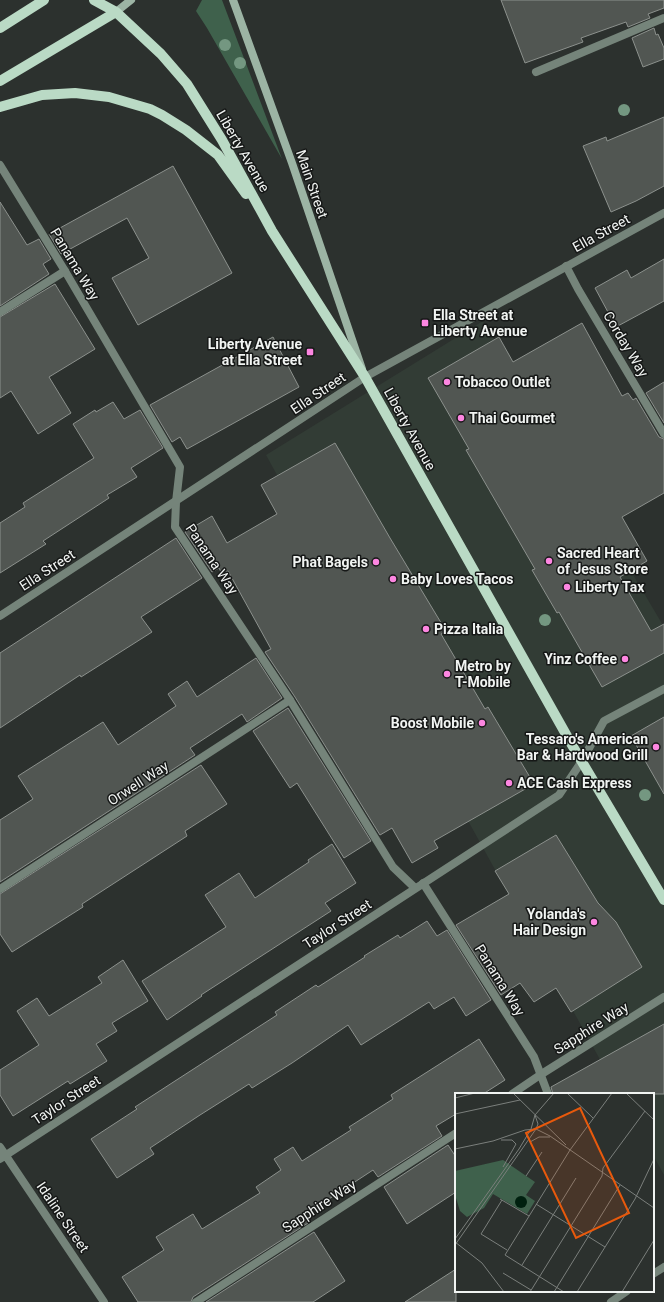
<svg xmlns="http://www.w3.org/2000/svg" width="664" height="1302" font-family="Roboto,sans-serif">
	<style>
		.built { fill: #323c35 }
		.green { fill: #3f614c }
		.building { fill: #515652; stroke: #8c918d }
		.lines { fill: none; stroke-linecap: round; stroke-linejoin: round }
		.lane { stroke: #75847a; stroke-width: 8 }
		.street { stroke: #75847a; stroke-width: 8 }
		.secondary { stroke: #9cb4a4; stroke-width: 8 }
		.primary { stroke: #badac5; stroke-width: 10 }
		.tree { fill: #749781 }
		.poi-dot { fill: #fd86e1; stroke: #161817; stroke-width: 1.5 }
		.labels { text-anchor: middle; dominant-baseline: central; stroke-width: 3; stroke-linejoin: round; paint-order: stroke }
		.street-label { font-size: 14px; fill: #f1f4f2; stroke: #161817 }
		.poi-label { font-size: 14px; font-weight: bold; fill: #f1f4f2; stroke: #161817; text-anchor: start }
		.inset-road { fill: none; stroke: #7b7f7c; stroke-width: 1 }
		.view { fill: #e8590c; fill-opacity: 0.15; stroke: #e8590c; stroke-width: 2 }
		.inset-edge { fill: none; stroke: #f1f4f2; stroke-width: 2 }
	</style>
	<rect width="100%" height="100%" fill="#2c312e"/>
	<path class="built" d="M483 321 664 627V1175L653 1155V1094H619L266 455Z"/>
	<path class="green" d="M202 0H222L282 159 207 28 196 11Z"/>
	<path class="building" d="M501 0H664V8L648 14 650 18 628 27 626 22 581 38 583 42 525 63Z
		M654 28 656 35 658 34 664 48V59L643 67 632 38Z
		M664 117V186L636 201 611 212 583 146 606 137 607 141Z
		M173 166 232 273 138 325 112 278 149 258 127 218 61 254 49 234Z
		M0 202 27 245 39 239 51 259 43 264 49 274 0 306Z
		M664 259V301L616 327 595 288 627 270 631 278Z
		M55 284 95 349 49 377 71 413 38 434 11 391 0 398V317Z
		M582 323 622 396 628 393 633 400 636 398 659 437 664 439V493L622 517 647 561 620 577 651 631 664 624V653L602 687 559 612 557 613 532 570 535 569 466 450 469 449 428 378 499 337 513 362Z
		M273 337 299 387 187 449 180 437 172 442 150 405Z
		M664 382V423L646 393Z
		M113 402 124 419 140 410 163 448 131 468 137 477 107 495 109 498 43 541 46 544 0 573V523L25 507 23 503 94 458 73 424 95 410 96 412Z
		M335 443 390 538 446 631 441 634 485 709 488 707 534 784 434 841 438 848 412 863 392 828 380 835 295 697 265 652 271 649 228 571 222 574 219 568 212 572 185 532 212 516 227 543 277 514 261 485Z
		M176 538 202 578 141 617 152 632 81 677 80 675 0 728V653Z
		M256 658 282 698 247 722 242 714 190 748 195 755 0 882V820L33 799 18 776 103 722 118 745 176 706 168 694 187 681 197 697Z
		M288 708 371 841 344 858 297 783 290 788 253 731Z
		M664 717V794L631 736Z
		M201 765 227 804 185 831 187 836 82 904 83 907 12 952 0 934V894Z
		M556 835 598 903 616 922 642 967 571 1012 556 988 534 1002 520 983 501 995 456 925 509 894 495 871Z
		M332 844 356 883 325 903 331 911 201 995 202 996 167 1020 142 981 226 927 205 895 239 873 255 898 309 862 308 860Z
		M427 921 437 936 447 930 491 1000 466 1016 454 997 434 1009 429 1002 361 1045 348 1025 292 1063 252 1088 249 1084 200 1115 150 1148 154 1154 117 1178 91 1139 137 1109 135 1107 175 1081 277 1015 275 1012 316 985 318 987 365 957 364 956 398 935 400 938Z
		M123 960 148 1001 112 1023 117 1031 96 1044 107 1061 70 1084 68 1081 13 1116 0 1095V1070L39 1045 17 1011 37 998 49 1016 102 983 98 977Z
		M664 1024V1094H553L551 1087Z
		M479 1039 505 1080 483 1094H456V1114L436 1126 442 1136 378 1177 373 1170 303 1216 308 1223 193 1297 191 1302H138L122 1277 164 1250 156 1237 193 1214 202 1229 260 1193 256 1187 281 1170 274 1159 293 1147 302 1161 351 1130 349 1127 393 1099 391 1095Z
		M448 1145 456 1157V1192L407 1224 384 1187Z
		M314 1232 345 1281 313 1302H206Z
		M456 1269V1302H405Z"/>
	<g class="lines">
		<path class="lane" d="M536 72 664 18
			M0 165 65 271 180 467 176 502 175 527 290 700 393 867 415 888
			M566 266 578 289 664 434
			M423 883 534 1057 548 1094"/>
		<path class="street" d="M0 312 65 271
			M0 616 365 377 664 213
			M0 889 290 700
			M512 1094 540 1075 664 997
			M0 1147 104 1302
			M0 1159 559 795 582 761 604 721 664 689
			M653 1274 664 1267
			M196 1302 456 1133
			M611 1302 627 1291"/>
		<path class="secondary" d="M233 0 292 163 362 369
			M116 12 131 0"/>
		<path class="primary" d="M94 0 116 12 161 54 187 84 222 140 272 231 365 377 572 745 664 900
			M0 28 44 0
			M0 81 116 12
			M0 107 42 95 75 93 109 97 150 109 162 115 186 130 218 155 246 194"/>
	</g>
	<g class="tree">
		<circle cx="225" cy="45" r="6"/>
		<circle cx="240" cy="63" r="6"/>
		<circle cx="624" cy="110" r="6"/>
		<circle cx="545" cy="620" r="6"/>
		<circle cx="645" cy="795" r="6"/>
	</g>
	<g class="poi-dot">
		<rect x="421" y="319" width="8" height="8" rx="2"/>
		<rect x="306" y="348" width="8" height="8" rx="2"/>
		<circle cx="447" cy="382" r="4"/>
		<circle cx="461" cy="418" r="4"/>
		<circle cx="549" cy="561" r="4"/>
		<circle cx="376" cy="562" r="4"/>
		<circle cx="393" cy="579" r="4"/>
		<circle cx="567" cy="587" r="4"/>
		<circle cx="426" cy="629" r="4"/>
		<circle cx="625" cy="659" r="4"/>
		<circle cx="447" cy="674" r="4"/>
		<circle cx="482" cy="723" r="4"/>
		<circle cx="656" cy="747" r="4"/>
		<circle cx="509" cy="783" r="4"/>
		<circle cx="594" cy="922" r="4"/>
	</g>
	<g class="labels">
		<g class="street-label">
			<text transform="translate(243 151) rotate(60)">Liberty Avenue</text>
			<text transform="translate(312 184) rotate(71)">Main Street</text>
			<text transform="translate(601 233) rotate(-29)">Ella Street</text>
			<text transform="translate(75 264) rotate(59)">Panama Way</text>
			<text transform="translate(626 344) rotate(59)">Corday Way</text>
			<text transform="translate(318 393) rotate(-34)">Ella Street</text>
			<text transform="translate(410 429) rotate(61)">Liberty Avenue</text>
			<text transform="translate(212 559) rotate(56)">Panama Way</text>
			<text transform="translate(47 570) rotate(-33)">Ella Street</text>
			<text transform="translate(138 783) rotate(-33)">Orwell Way</text>
			<text transform="translate(337 924) rotate(-33)">Taylor Street</text>
			<text transform="translate(500 980) rotate(58)">Panama Way</text>
			<text transform="translate(591 1028) rotate(-32)">Sapphire Way</text>
			<text transform="translate(66 1100) rotate(-33)">Taylor Street</text>
			<text transform="translate(319 1206) rotate(-33)">Sapphire Way</text>
			<text transform="translate(63 1217) rotate(56)">Idaline Street</text>
		</g>
		<g class="poi-label">
			<text x="433" y="315">Ella Street at<tspan x="433" dy="16">Liberty Avenue</tspan></text>
			<text x="302" y="344" text-anchor="end">Liberty Avenue<tspan x="302" dy="16">at Ella Street</tspan></text>
			<text x="455" y="382">Tobacco Outlet</text>
			<text x="469" y="418">Thai Gourmet</text>
			<text x="557" y="553">Sacred Heart<tspan x="557" dy="16">of Jesus Store</tspan></text>
			<text x="368" y="562" text-anchor="end">Phat Bagels</text>
			<text x="401" y="579">Baby Loves Tacos</text>
			<text x="575" y="587">Liberty Tax</text>
			<text x="434" y="629">Pizza Italia</text>
			<text x="617" y="659" text-anchor="end">Yinz Coffee</text>
			<text x="455" y="666">Metro by<tspan x="455" dy="16">T-Mobile</tspan></text>
			<text x="474" y="723" text-anchor="end">Boost Mobile</text>
			<text x="648" y="739" text-anchor="end">Tessaro's American<tspan x="648" dy="16">Bar &amp; Hardwood Grill</tspan></text>
			<text x="517" y="783">ACE Cash Express</text>
			<text x="586" y="914" text-anchor="end">Yolanda's<tspan x="586" dy="16">Hair Design</tspan></text>
		</g>
	</g>
	<g transform="translate(455 1093)">
		<rect width="199" height="199" fill="#2c312e"/>
		<path d="M48 67 80 89 71 102 80 108 72 121 38 101 29 115 12 124 5 118 0 102V78Z" fill="#3f614c"/>
		<path d="M60 109a6 6 0 1 1 12 0a6 6 0 1 1-12 0Z" fill="#00200f"/>
		<path class="inset-road" d="M58 0 111 52M112 0 138 25M171 0 199 27M0 5 20 0M0 21 65 7M80 22 99 0M46 47H57L61 51 48 74M75 49 84 44H95M0 56 38 48 70 37 81 36 95 43 199 115M71 83 87 59M45 106 74 123M47 107 26 141 52 157M81 111 150 154M0 146 64 56 76 36 80 22M0 149 27 170 49 199M0 152 81 36 83 31 80 22M67 172 121 85M48 180 76 197M75 199 147 83 148 75 190 18M99 199 165 92M109 199 50 162 115 57 157 0M122 199 180 106 199 66M167 199 199 147"/>
		<path class="view" d="M125 15 174 120 121 145 71 40Z"/>
		<rect width="199" height="199" class="inset-edge"/>
	</g>
</svg>
